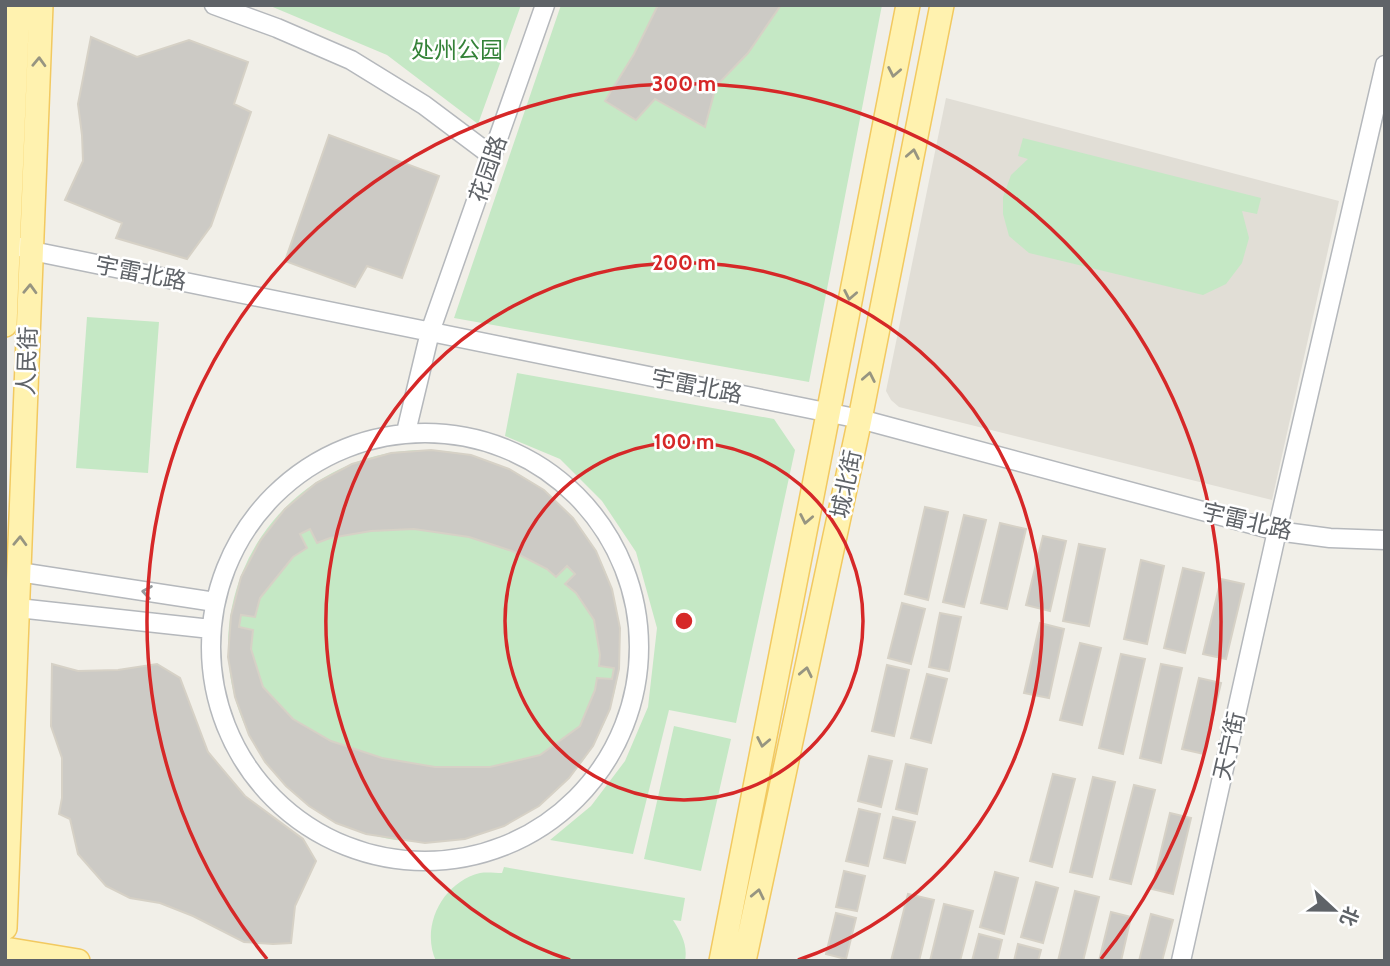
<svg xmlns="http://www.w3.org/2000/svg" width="1390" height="966" font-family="Cabin,'Noto Sans SC',sans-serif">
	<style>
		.education { fill: #e1ded6 }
		.green { fill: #c5e8c5 }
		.building { fill: #cccac5; stroke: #d6d1c6; stroke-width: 2; fill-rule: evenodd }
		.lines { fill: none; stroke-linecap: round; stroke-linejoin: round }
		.minor-casing { stroke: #b5b8bc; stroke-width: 21 }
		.major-casing { stroke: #f2c960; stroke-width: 26 }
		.minor { stroke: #fff; stroke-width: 18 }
		.major { stroke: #fff2af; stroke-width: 23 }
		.oneway { stroke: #979581 }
		.oneway2 { stroke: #979a9d }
		.ring { fill: none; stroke: #d62828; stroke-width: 3.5 }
		.labels { text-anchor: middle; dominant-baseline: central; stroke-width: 5; stroke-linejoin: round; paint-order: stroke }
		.park-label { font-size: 23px; fill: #348238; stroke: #fff }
		.street-label { font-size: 23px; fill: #5f6368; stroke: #fff }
		.centre { fill: #d62828; stroke: #fff; stroke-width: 3.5 }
		.ring-label { font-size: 21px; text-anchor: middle; font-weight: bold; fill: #d62828; stroke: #fff; stroke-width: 5; stroke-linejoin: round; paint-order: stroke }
	</style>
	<rect width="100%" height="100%" fill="#f1efe8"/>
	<path class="education" d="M946 98 1339 201 1272 500 899 407 891 400 886 391Z"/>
	<path class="green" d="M268 5H521L478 124 387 55Z
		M561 5H882L809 382 454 318Z
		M1023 138 1261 198 1257 214 1242 211 1249 238 1242 263 1226 284 1203 295 1029 253 1009 236 1003 214V197L1011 175 1028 159 1018 156Z
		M87 317 159 322 148 473 76 468Z
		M517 373 774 419 795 450 736 723 669 710 633 854 550 840 591 806 625 761 648 707 657 628 636 552 602 501 560 459 505 436Z
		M228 646a196 196 0 1 1 392 0a196 196 0 1 1-392 0Z
		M674 726 731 739 701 871 644 859Z
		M504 867 685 898 681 921 673 920C681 933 688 945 685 961H436C420 926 443 882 480 873 487 872 495 873 502 873Z"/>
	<path class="building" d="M658 5H781L748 53 716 86 705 127 655 99 636 120 605 101 634 54Z
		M91 37 137 57 189 40 248 62 234 104 251 112 211 226 187 259 116 238 122 223 65 200 83 161 82 135 78 104Z
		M329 135 439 176 402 278 367 266 355 287 285 261Z
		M431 450 471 455 509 469 544 490 573 518 596 551 612 589 620 628 619 669 610 709 593 746 569 778 539 806 504 826 465 839 425 843 366 834 336 823 309 806 286 786 265 762 249 735 235 697 228 657 231 616 241 577 260 541 285 509 316 483 352 464 391 453ZM310 529 317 543 330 538 371 531 414 529 469 537 512 551 547 569 556 577 567 566 575 574 565 584 576 593 594 620 600 655 599 666 614 668 612 679 597 678 595 690 580 726 540 755 490 767H435L382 758 331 741 293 719 263 687 251 649 253 630 239 627 241 615 255 617 260 598 293 557 307 548 300 534Z
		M925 507 948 512 928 600 905 594Z
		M964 515 986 520 964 607 943 602Z
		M1000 523 1026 529 1007 609 981 603Z
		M1043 536 1066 541 1050 611 1026 605Z
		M1079 544 1105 549 1089 626 1063 621Z
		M1141 560 1164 566 1147 644 1124 639Z
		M1183 568 1204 573 1185 653 1164 648Z
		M1221 579 1244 584 1226 659 1203 654Z
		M902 603 925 609 911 664 888 658Z
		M940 613 961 617 949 671 929 667Z
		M1040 623 1064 629 1049 698 1024 693Z
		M1080 643 1101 648 1082 725 1060 720Z
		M1121 654 1145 659 1123 754 1099 748Z
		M52 664 78 671 118 670 157 664 180 678 208 752 245 796 303 839 316 861 295 906 291 943 273 944 244 942 193 916 160 903 130 898 106 886 78 854 70 819 59 814 62 798V758L51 726Z
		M1161 664 1182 668 1161 763 1140 758Z
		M887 665 909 670 894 736 872 731Z
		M927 674 947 679 931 743 911 738Z
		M1199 678 1221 683 1204 754 1182 749Z
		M869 756 892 761 881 807 858 801Z
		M906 764 927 769 917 814 896 809Z
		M1053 774 1075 779 1052 867 1030 861Z
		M1093 777 1115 782 1092 877 1070 872Z
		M1134 785 1155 790 1131 884 1110 879Z
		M859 809 880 814 868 866 846 861Z
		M1170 813 1191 818 1173 894 1152 889Z
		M893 817 915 822 905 863 884 858Z
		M844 871 865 876 857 911 836 907Z
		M995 872 1018 878 1004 934 980 927Z
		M1036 882 1058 888 1043 943 1021 937Z
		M1075 891 1099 897 1083 961H1058Z
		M908 894 934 900 919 961H891Z
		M944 904 973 911 960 961H930Z
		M1111 912 1131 917 1121 961H1099Z
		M836 913 856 918 846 959 826 954Z
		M1151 914 1173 920 1162 961H1139Z
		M979 934 1002 940 997 961H972Z
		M1018 944 1041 950 1038 961H1014Z"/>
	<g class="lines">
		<defs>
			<path id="minor" d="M214 5 277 28 351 60 424 105 492 156
				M21 247 32 251 860 419 1277 531 1330 538 1385 540
				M406 432 430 332 545 5
				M211 647a214 214 0 1 1 428 0a214 214 0 1 1-428 0Z
				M19 572 215 602
				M18 608 211 629
				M1181 961 1277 531 1385 65"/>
			<path id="major" d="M5 325 18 5
				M5 928 41 5
				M5 949 78 961
				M721 961 908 5
				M744 961 860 419 942 5"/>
		</defs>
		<use href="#minor" class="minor-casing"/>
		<use href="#major" class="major-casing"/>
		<use href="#minor" class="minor"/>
		<use href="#major" class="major"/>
	</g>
	<defs><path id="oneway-chevron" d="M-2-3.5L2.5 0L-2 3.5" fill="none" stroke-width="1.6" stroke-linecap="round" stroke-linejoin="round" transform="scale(1.75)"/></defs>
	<g class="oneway">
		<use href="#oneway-chevron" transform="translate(39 62) rotate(-88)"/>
		<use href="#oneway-chevron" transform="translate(894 72) rotate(101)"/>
		<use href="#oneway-chevron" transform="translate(913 154) rotate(-79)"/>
		<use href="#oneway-chevron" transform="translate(30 289) rotate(-88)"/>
		<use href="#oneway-chevron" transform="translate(850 295) rotate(101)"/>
		<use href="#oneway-chevron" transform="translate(869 377) rotate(-79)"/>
		<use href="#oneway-chevron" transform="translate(806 519) rotate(101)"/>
		<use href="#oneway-chevron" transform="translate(20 541) rotate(-88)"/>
		<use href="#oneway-chevron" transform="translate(806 672) rotate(-78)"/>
		<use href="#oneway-chevron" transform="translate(763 742) rotate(101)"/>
		<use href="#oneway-chevron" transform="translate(758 894) rotate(-78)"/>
	</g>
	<use class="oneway2" href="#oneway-chevron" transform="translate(147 592) rotate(-171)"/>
	<g class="ring">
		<circle cx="684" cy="621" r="179"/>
		<path d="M570 960A358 358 0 1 1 798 960"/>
		<path d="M267 959A537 537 0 1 1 1101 959"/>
	</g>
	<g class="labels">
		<g class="park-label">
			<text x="457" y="50">处州公园</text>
		</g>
		<g class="street-label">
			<text transform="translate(488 169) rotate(-71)">花园路</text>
			<text transform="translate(141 273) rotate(11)">宇雷北路</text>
			<text transform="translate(27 361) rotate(-88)">人民街</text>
			<text transform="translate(697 386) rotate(11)">宇雷北路</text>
			<text transform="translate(846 484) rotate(-78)">城北街</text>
			<text transform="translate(1247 521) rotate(13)">宇雷北路</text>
			<text transform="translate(1229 746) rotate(-77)">天宁街</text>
		</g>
	</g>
	<circle cx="684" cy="621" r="10" class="centre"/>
	<g class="ring-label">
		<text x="684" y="91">300 m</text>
		<text x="684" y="270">200 m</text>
		<text x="684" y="449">100 m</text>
	</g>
	<rect width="1390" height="966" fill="none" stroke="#5f6368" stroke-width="14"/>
	<g transform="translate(1334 910) rotate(112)" stroke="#ffffff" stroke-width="5" paint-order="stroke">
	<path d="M0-5L12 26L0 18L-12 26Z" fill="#5f6368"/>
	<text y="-10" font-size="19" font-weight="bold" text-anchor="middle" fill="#5f6368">北</text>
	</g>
</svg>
